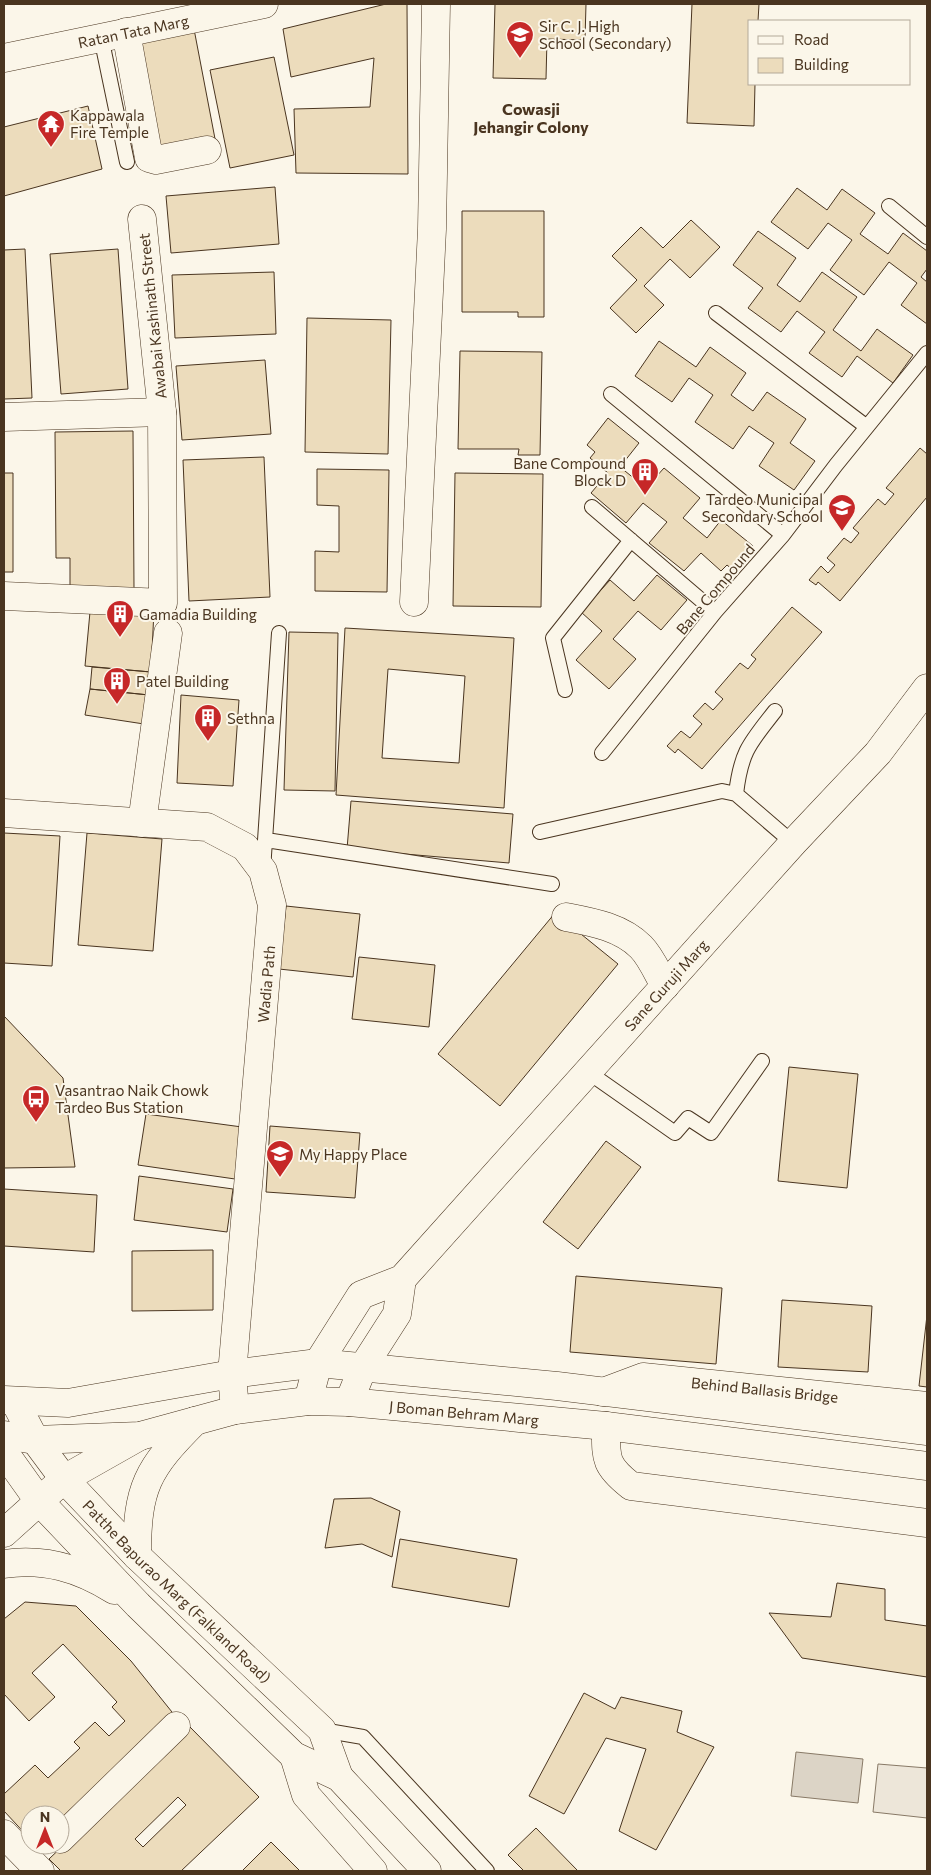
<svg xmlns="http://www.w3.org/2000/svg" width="931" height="1875" font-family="Commissioner,sans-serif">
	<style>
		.green { fill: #ede6d9; stroke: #887966 }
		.water { fill: #dcd4c6; stroke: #887966 }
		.building { fill: #ecdcbc; stroke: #4a3520; fill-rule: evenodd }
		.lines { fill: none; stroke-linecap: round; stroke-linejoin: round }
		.service-casing { stroke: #4a3520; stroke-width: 16 }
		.minor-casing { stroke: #4a3520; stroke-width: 29 }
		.tertiary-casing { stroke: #4a3520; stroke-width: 29 }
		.secondary-casing { stroke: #4a3520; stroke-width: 29 }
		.primary-casing { stroke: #4a3520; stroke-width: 29 }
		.service { stroke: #fbf6e9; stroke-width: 14 }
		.minor { stroke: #fbf6e9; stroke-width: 28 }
		.tertiary { stroke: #fbf6e9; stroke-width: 28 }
		.secondary { stroke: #fbf6e9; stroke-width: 28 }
		.primary { stroke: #fbf6e9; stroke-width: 28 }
		.labels { text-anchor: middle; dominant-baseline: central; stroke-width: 4; stroke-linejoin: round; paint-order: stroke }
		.poi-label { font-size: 15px; fill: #4a3520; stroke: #fbf6e9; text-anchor: start }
		.street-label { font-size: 15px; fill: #4a3520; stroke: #fbf6e9 }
		.neighbourhood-label { font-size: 16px; font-weight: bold; fill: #4a3520; stroke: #fbf6e9 }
	</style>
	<rect width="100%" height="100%" fill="#fbf6e9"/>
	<path class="green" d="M878 1764 927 1768V1818L873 1812Z"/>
	<path class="water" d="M796 1752 863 1759 858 1803 791 1796Z"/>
	<path class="building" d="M386 4H407L408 174 296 173 294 109 370 107 374 58 291 77 283 29Z
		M495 4H586L585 40 547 39 546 79 493 78Z
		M692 4H759L758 21H750V84H755L754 126 687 123Z
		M194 29 216 144 153 156 131 41Z
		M274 57 294 155 230 168 210 70Z
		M88 106 102 169 4 196V127Z
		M275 187 279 244 171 253 166 196Z
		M797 188 827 210 842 189 875 213 860 234 888 254 903 233 927 251V269L921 277 927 282V324L901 305 917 283 889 262 864 295 830 270 852 240 828 223 808 249 771 222Z
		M462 211H544V317H518V312H462Z
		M691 220 720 247 690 278 670 259 644 286 664 305 636 333 610 308 637 280 612 256 641 227 663 248Z
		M758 231 796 258 777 285 800 302 822 272 857 297 833 330 861 351 877 329 913 355 893 383 857 356 842 377 809 353 825 332 797 311 781 332 748 308 763 288 733 265Z
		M25 249 32 398 4 399V250Z
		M118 249 128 389 61 394 50 254Z
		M274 272 276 334 175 338 172 275Z
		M307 318 391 320 388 454 305 452Z
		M659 341 696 367 710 347 746 373 731 395 753 411 767 392 806 419 790 443 815 461 794 490 759 466 774 443 749 426 733 449 695 422 713 395 689 378 672 402 635 376Z
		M460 351 542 352 540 455H518L519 449H458Z
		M265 360 271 434 182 440 176 366Z
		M608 418 639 443 620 467 646 488 664 468 700 498 683 518 707 538 721 520 753 546 733 570 727 565 721 571 701 553 684 571 649 543 667 522 643 503 626 523 591 493 608 473 590 458 595 452 587 445Z
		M133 431 134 589 70 590V558H56L55 432Z
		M920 448 927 454V497L840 601 818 582 816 585 809 580 821 566 828 573 835 565 827 558 844 538 851 543 859 533 853 528 878 499 885 505 894 494 886 488Z
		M264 457 270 597 189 601 183 460Z
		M317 469 389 470 387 592 315 591V551L339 552V506L317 505Z
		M4 473H13V572H4Z
		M455 473 543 474 541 607 453 606Z
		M657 575 687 600 661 630 638 611 613 639 636 659 609 689 576 660 602 631 581 612 610 580 634 601Z
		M91 601 154 610 151 672 85 666Z
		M792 607 822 632 702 769 678 749 675 753 667 746 681 731 690 738 702 724 693 716 705 703 713 710 723 699 715 692 740 663 748 669 756 659 751 655Z
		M345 628 514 638 504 808 336 795ZM388 669 465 676 459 763 382 758Z
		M289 632 338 633 335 791 284 790Z
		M92 667 151 672 149 695 90 689Z
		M90 689 149 695 144 724 85 715Z
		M181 695 239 700 233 786 177 783Z
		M351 801 513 814 509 863 347 849Z
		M4 833 60 836 52 966 4 963Z
		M87 833 162 839 153 951 78 945Z
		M286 906 360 914 353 977 279 969Z
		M555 913 618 964 500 1106 438 1054Z
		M359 957 435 965 429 1027 352 1019Z
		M4 1016 63 1078 75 1167 4 1168Z
		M789 1067 858 1074 847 1188 778 1181Z
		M146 1114 242 1127 235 1179 138 1165Z
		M270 1126 360 1133 355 1198 266 1192Z
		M606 1141 641 1167 578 1249 543 1222Z
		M139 1176 233 1189 227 1232 134 1220Z
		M4 1189 97 1195 94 1252 4 1246Z
		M213 1250V1310L132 1311V1251Z
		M576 1276 722 1288 716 1364 570 1352Z
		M782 1300 872 1306 868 1372 778 1367Z
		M927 1315V1387L919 1386Z
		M371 1498 400 1511 392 1557 362 1544 325 1548 334 1499Z
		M400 1539 517 1559 509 1607 392 1587Z
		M837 1583 885 1589V1620L927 1626V1677L802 1658 769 1613 831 1617Z
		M25 1602 76 1606 131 1661 176 1717 60 1832V1815H30V1839L4 1811V1794L35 1765 48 1778 80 1748 74 1742 95 1722 109 1736 125 1721 112 1707 117 1702 63 1644 32 1673 55 1697 29 1721 4 1694V1619Z
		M584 1693 615 1709 621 1697 682 1711 677 1732 714 1747 656 1850 619 1831 646 1749 606 1738 564 1814 529 1796Z
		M189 1726 259 1797 181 1871H61L49 1859ZM178 1797 186 1805 143 1847 135 1839Z
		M536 1828 578 1871H524L508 1855Z
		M271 1842 300 1871H242Z"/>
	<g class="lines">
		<defs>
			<path id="service" d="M101 37 127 162
				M889 206 927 237
				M716 313 867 427
				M611 394 783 535
				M592 507 715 612
				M565 690 553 638 631 540
				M602 753 715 612 783 535 836 465 927 353
				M736 794C741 751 750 743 775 711
				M540 832 722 791 736 794 793 843
				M266 840 552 884
				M263 870 279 633
				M588 1072 675 1133 688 1118 711 1133 762 1061
				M322 1730 363 1737 487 1871"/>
			<g id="minor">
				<path d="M126 32 149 158 156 160 207 150"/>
				<path id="s1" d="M4 58 264 4"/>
				<path d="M4 417 162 412"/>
				<path d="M4 596 163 603 162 412 142 219"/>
				<path d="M414 602 432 229 436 4"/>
				<path d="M4 813 207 827 245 847 263 871 272 905 232 1374 235 1410"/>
				<path d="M142 823 168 633"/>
				<path d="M566 917C592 922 621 927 641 947 651 957 658 974 665 986"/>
				<path id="s2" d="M603 1392 643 1377 927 1406"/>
				<path id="s3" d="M308 1401 318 1363 361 1295 402 1279 793 843 878 753 927 688"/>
				<path d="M349 1402 363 1367 397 1314 402 1279"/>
				<path d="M606 1426C606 1458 604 1465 631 1486L927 1523"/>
				<path d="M4 1834 40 1871"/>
				<path d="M60 1839 176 1726"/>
			</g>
			<path id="tertiary" d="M294 1756 306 1795 373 1871"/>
			<g id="secondary">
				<path id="s4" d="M15 1402 35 1440 64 1479 137 1556 322 1730 339 1777"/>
				<path d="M4 1452 39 1501 138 1605 294 1756 339 1777 427 1871"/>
				<path d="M4 1533 64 1479 140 1436"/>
				<path d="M4 1564C44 1558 79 1568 114 1590"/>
			</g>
			<g id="primary">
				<path d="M4 1400 68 1403 232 1374 318 1363 557 1386 927 1431"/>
				<path id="s5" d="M4 1435 35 1440 140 1436 235 1410 308 1401 349 1402 606 1426 927 1466"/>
				<path d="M137 1556C137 1487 147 1469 195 1421"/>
			</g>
		</defs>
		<use href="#service" class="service-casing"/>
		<use href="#minor" class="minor-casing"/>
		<use href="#tertiary" class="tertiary-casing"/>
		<use href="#secondary" class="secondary-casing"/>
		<use href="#primary" class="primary-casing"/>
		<use href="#service" class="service"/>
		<use href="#minor" class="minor"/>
		<use href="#tertiary" class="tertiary"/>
		<use href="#secondary" class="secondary"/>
		<use href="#primary" class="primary"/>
	</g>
	<defs>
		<symbol id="school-pin" viewBox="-11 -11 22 30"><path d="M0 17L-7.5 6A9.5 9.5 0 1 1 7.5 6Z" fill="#c62828" stroke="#fbf6e9"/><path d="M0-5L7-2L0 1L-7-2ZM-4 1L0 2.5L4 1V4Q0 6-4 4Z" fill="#fff"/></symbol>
		<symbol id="temple-pin" viewBox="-11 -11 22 30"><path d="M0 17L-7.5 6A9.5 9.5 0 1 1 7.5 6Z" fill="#c62828" stroke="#fbf6e9"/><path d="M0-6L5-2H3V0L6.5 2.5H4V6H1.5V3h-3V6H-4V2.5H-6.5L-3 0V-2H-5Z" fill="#fff"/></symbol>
		<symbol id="building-pin" viewBox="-11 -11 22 30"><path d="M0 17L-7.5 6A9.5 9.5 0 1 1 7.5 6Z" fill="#c62828" stroke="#fbf6e9"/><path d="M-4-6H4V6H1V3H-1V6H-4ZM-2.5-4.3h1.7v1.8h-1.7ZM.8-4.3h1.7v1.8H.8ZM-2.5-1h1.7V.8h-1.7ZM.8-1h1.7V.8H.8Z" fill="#fff"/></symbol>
		<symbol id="bus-pin" viewBox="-11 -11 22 30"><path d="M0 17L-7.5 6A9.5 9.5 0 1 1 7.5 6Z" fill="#c62828" stroke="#fbf6e9"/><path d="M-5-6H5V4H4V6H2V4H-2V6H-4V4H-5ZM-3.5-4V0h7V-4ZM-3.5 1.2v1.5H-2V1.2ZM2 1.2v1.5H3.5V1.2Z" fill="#fff"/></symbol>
	</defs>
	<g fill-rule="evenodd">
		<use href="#school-pin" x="504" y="19" width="32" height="43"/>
		<use href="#temple-pin" x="35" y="108" width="32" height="43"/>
		<use href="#building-pin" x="629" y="456" width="32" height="43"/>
		<use href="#school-pin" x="826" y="492" width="32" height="43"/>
		<use href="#building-pin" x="104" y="598" width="32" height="43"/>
		<use href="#building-pin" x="101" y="665" width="32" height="43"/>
		<use href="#building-pin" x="192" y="702" width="32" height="43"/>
		<use href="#bus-pin" x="20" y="1083" width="32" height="43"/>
		<use href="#school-pin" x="264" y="1138" width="32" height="43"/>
	</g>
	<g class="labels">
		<g class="poi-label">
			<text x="539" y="26">Sir C. J. High<tspan x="539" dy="17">School (Secondary)</tspan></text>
			<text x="70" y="115">Kappawala<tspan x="70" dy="17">Fire Temple</tspan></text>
			<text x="626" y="463" text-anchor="end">Bane Compound<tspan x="626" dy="17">Block D</tspan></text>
			<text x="823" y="499" text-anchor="end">Tardeo Municipal<tspan x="823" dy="17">Secondary School</tspan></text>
			<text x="139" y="614">Gamadia Building</text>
			<text x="136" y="681">Patel Building</text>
			<text x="227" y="718">Sethna</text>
			<text x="55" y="1090">Vasantrao Naik Chowk<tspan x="55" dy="17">Tardeo Bus Station</tspan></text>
			<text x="299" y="1154">My Happy Place</text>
		</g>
		<g class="street-label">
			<text stroke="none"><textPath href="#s1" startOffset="132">Ratan Tata Marg</textPath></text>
			<text transform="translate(152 316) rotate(-96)">Awabai Kashinath Street</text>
			<text transform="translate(715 589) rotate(-50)">Bane Compound</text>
			<text transform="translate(266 984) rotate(-85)">Wadia Path</text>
			<text stroke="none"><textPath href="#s3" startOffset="559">Sane Guruji Marg</textPath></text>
			<text stroke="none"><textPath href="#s2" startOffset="165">Behind Ballasis Bridge</textPath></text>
			<text stroke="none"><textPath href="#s5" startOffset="465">J Boman Behram Marg</textPath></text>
			<text stroke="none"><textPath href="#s4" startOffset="251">Patthe Bapurao Marg (Falkland Road)</textPath></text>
		</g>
		<g class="neighbourhood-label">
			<text x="531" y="108">Cowasji<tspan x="531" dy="18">Jehangir Colony</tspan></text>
		</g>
	</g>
	<rect width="931" height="1875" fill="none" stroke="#4a3520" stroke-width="10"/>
	<rect x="748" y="20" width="162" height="65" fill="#fbf6e9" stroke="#b4a999"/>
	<rect x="758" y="36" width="25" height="8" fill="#fbf6e9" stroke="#b4a999"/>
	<text x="794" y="45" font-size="15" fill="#4a3520">Road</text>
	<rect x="758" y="58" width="25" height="15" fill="#ecdcbc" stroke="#b4a999"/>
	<text x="794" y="70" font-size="15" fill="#4a3520">Building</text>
	<g transform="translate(45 1830)"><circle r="24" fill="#fbf6e9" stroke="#b4a999"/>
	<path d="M0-4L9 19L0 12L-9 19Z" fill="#c62828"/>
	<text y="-8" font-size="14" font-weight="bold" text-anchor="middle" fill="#4a3520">N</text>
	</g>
</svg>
